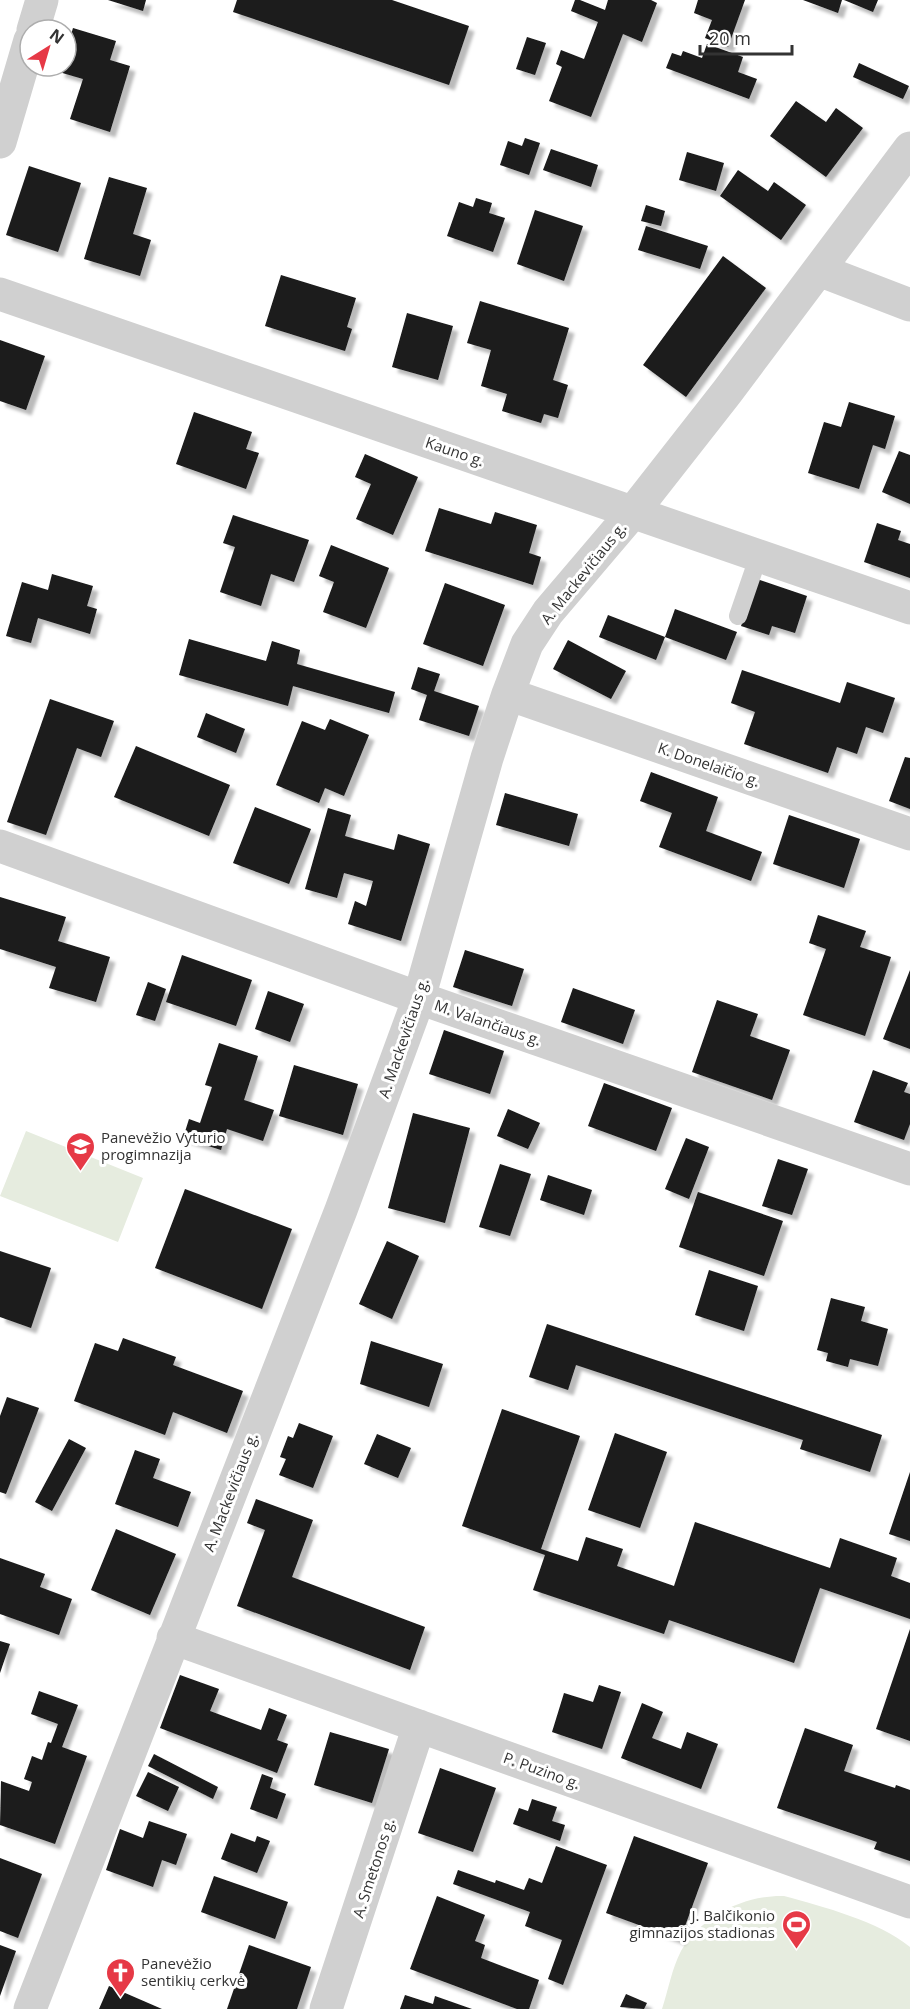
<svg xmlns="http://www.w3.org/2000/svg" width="910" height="2009" font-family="'Open Sans',sans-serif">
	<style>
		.green { fill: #e6ecdf }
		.building { fill: #1a1a1a; filter: url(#shadow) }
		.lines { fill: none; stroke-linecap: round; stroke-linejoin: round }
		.service { stroke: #d0d0d0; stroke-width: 18 }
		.minor { stroke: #d0d0d0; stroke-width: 33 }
		.labels { text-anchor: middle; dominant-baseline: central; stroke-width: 6; stroke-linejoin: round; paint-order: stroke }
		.street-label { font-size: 15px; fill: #333; stroke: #fff }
		.poi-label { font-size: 15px; fill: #333; stroke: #fff; text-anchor: start }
	</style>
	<defs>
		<filter id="shadow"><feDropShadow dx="5.5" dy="5.5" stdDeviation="1.5" flood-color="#0004"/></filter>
	</defs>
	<rect width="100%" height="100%" fill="#fff"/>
	<path class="green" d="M26 1131 143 1178 118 1242 0 1196Z
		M784 1896C824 1907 878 1921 910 1947V2009H662C668 1991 672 1968 681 1951 702 1916 744 1895 784 1896Z"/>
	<path class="building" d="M108 0H146L143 11Z
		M237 0H392L469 26 449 85 233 12Z
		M575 0H580L605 10 608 0H651L657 3 642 42 623 34 591 117 549 101 562 67 556 64 561 50 584 59 598 22 571 11Z
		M698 0H745L728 47 705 38 712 20 694 13Z
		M803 0H842L838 13Z
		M844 0H878L873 12Z
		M73 28 116 41 110 60 130 66 110 132 70 119 83 79 59 72 61 66H66V51Z
		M527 37 546 43 535 75 516 69Z
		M707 44 743 57 738 72 757 79 749 99 666 68 672 53 681 56 683 51 702 58Z
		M859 63 909 86 903 99 853 77Z
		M796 101 826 122 836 108 863 128 826 177 770 136Z
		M525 138 540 143 529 175 500 165 508 141 522 146Z
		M551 149 598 165 591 187 543 170Z
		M687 152 724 163 716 191 679 180Z
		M29 166 81 183 58 252 6 235Z
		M738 170 768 191 774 182 806 205 781 240 720 196Z
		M109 177 147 188 133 234 151 240 140 276 84 259Z
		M476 198 492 203 489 213 505 218 493 252 447 236 459 202 473 207Z
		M646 205 665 211 661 226 641 221Z
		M535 210 583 226 564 281 517 264Z
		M646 226 708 246 700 269 638 250Z
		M723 256 766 288 686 397 643 365Z
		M281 275 356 298 347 327 352 329 345 351 265 326Z
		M480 301 569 328 553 380 568 385 558 418 544 414 541 423 502 411 507 394 481 386 491 350 467 343Z
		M407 313 453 326 438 380 392 367Z
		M0 340 45 356 26 410 0 401Z
		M849 402 895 416 885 449 873 445 859 489 808 473 824 422 841 427Z
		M194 412 252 432 246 449 259 453 246 489 176 464Z
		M899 451 910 455V504L882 492Z
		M365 454 418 477 393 535 356 519 371 484 355 477Z
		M439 508 491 524 495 512 537 525 529 553 541 557 533 585 425 551Z
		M233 515 309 540 294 582 271 574 261 606 220 592 235 547 223 543Z
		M877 523 901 531 898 540 910 544V578L864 562Z
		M331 545 389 568 366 628 323 612 334 582 319 576Z
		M52 574 93 586 87 606 97 609 90 634 38 618 31 643 6 636 22 582 48 590Z
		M757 579 807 596 795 633 772 626 769 635 741 626Z
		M445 583 505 605 483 666 423 644Z
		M675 609 737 632 726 660 665 637Z
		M608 615 665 637 656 660 599 637Z
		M189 639 266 661 272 641 300 650 297 664 395 692 389 713 293 686 288 706 179 675Z
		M568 640 626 671 611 699 553 669Z
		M418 667 440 674 434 691 479 706 469 736 419 720 427 695 411 689Z
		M742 670 840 703 847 682 895 698 883 733 866 727 857 754 837 747 828 773 744 744 755 712 731 703Z
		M50 699 114 721 101 757 77 748 46 835 7 822Z
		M206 713 245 729 236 753 197 737Z
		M330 719 369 735 344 796 325 788 319 803 276 785 302 721 325 730Z
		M136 746 230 785 209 836 114 797Z
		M905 757 910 758V809L889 801Z
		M651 772 718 797 706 831 762 852 751 881 659 847 672 813 640 801Z
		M505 793 578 814 569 846 496 825Z
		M255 807 311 829 289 884 233 863Z
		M328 808 351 815 345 836 394 850 398 834 430 844 401 941 348 924 355 901 366 906 373 881 344 873 337 898 305 889Z
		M789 815 860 839 844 888 773 864Z
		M0 897 66 917 58 941 110 957 96 1002 49 988 56 967 0 949Z
		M818 915 866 931 860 947 891 957 865 1036 803 1015 826 949 809 943Z
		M465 950 524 969 512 1006 453 987Z
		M182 955 252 980 236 1026 166 1002Z
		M910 970V1049L883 1039Z
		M148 982 166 989 155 1021 136 1015Z
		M573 988 635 1010 623 1044 561 1022Z
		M268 991 304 1004 290 1042 255 1029Z
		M717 1000 758 1014 750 1036 790 1050 772 1100 692 1072Z
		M444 1030 504 1051 490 1094 429 1074Z
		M219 1043 258 1056 244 1100 274 1110 263 1141 227 1129 221 1150 183 1138 189 1119 200 1123 212 1087 205 1085Z
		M294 1065 358 1084 343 1135 279 1116Z
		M873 1070 908 1083 904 1092 910 1094V1124L904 1140 854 1122Z
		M604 1083 672 1108 656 1151 588 1126Z
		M508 1109 540 1123 528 1149 497 1136Z
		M413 1113 470 1128 445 1223 388 1208Z
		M686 1138 709 1147 689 1199 665 1189Z
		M778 1159 808 1169 792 1215 762 1206Z
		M500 1164 531 1174 510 1236 479 1227Z
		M548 1175 592 1190 584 1215 540 1200Z
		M185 1189 292 1229 262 1309 155 1268Z
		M698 1192 783 1221 764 1276 679 1247Z
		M387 1241 419 1256 392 1319 359 1304Z
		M0 1251 51 1268 31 1328 0 1317Z
		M709 1270 758 1286 744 1331 695 1315Z
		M831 1298 865 1307 861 1321 888 1329 878 1366 850 1359 848 1367 826 1361 828 1353 817 1350Z
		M547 1324 882 1435 870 1472 800 1449 803 1440 576 1365 568 1390 529 1377Z
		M123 1338 176 1357 173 1365 243 1391 227 1433 173 1412 165 1435 74 1401 95 1343 118 1351Z
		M371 1341 443 1364 429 1407 360 1384Z
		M7 1397 39 1408 6 1494 0 1492V1416Z
		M502 1409 580 1436 541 1549 578 1561 586 1537 623 1549 617 1566 674 1586 695 1522 830 1568 840 1538 897 1558 891 1576 910 1583V1619L820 1588 794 1663 669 1620 664 1634 533 1590 545 1555 462 1526Z
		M299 1423 333 1436 313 1488 279 1475 286 1459 280 1457 288 1436 293 1438Z
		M615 1433 667 1452 640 1528 588 1510Z
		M377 1434 411 1448 398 1478 364 1464Z
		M69 1439 86 1448 52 1511 35 1502Z
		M135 1450 160 1459 153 1478 191 1492 178 1527 115 1504Z
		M910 1472V1541L889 1534Z
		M256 1499 313 1520 292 1577 425 1627 410 1670 237 1606 265 1530 247 1523Z
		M116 1529 176 1554 150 1615 91 1590Z
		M0 1558 45 1574 40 1587 72 1599 59 1635 0 1614Z
		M910 1629V1741L876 1729Z
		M0 1641 10 1644 0 1673Z
		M180 1675 219 1689 210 1711 261 1730 269 1708 287 1715 277 1740 288 1744 277 1773 160 1728Z
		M599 1685 621 1692 602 1749 552 1732 564 1693 593 1702Z
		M39 1691 78 1705 62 1747 87 1756 55 1844 0 1825 1 1781 29 1791 32 1782 24 1779 32 1756 42 1760 48 1742 51 1743 58 1724 31 1714Z
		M642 1703 663 1712 652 1738 681 1749 687 1732 718 1744 701 1789 621 1758Z
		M805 1728 853 1745 844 1771 895 1788 896 1785 910 1790V1861L874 1849 877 1842 777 1808Z
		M330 1732 389 1749 372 1803 314 1785Z
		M154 1754 218 1787 213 1799 148 1766Z
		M440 1768 496 1788 473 1852 418 1833Z
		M148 1772 179 1787 168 1811 136 1796Z
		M262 1774 273 1778 270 1788 286 1794 277 1819 250 1809Z
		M532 1799 557 1807 552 1821 565 1825 560 1841 513 1824 519 1808 528 1811Z
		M149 1821 187 1834 176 1865 162 1860 153 1887 106 1870 120 1829 143 1838Z
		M231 1833 255 1842 257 1836 270 1841 257 1873 221 1859Z
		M634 1836 708 1863 680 1940 606 1913Z
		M556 1846 607 1865 563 1985 548 1979 562 1940 525 1926 530 1912 453 1884 458 1870 495 1883 496 1880 524 1890 529 1878 542 1883Z
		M0 1858 42 1874 18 1938 0 1931Z
		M214 1876 288 1902 275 1939 201 1912Z
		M437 1896 485 1915 475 1941 485 1945 481 1958 539 1980 529 2009H517L410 1969Z
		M0 1945 16 1951 0 1996Z
		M249 1945 311 1967 297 2009H227Z
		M109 1986 162 2009H99Z
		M626 1994 647 2003 644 2009 620 2007Z
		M405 1995 433 2004 435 1996 472 2009H400Z"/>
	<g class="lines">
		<path class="service" d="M738 616 759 555"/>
		<path class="minor" d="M33 30 42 0
			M0 142 30 40
			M819 270 910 305
			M0 294 910 608
			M508 694 910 834
			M0 846 419 998 910 1169
			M173 1638 910 1902
			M30 2009 341 1210 419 998 487 758 508 694 527 644 548 612 633 512 727 392 910 148
			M326 2009 419 1726"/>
	</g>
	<defs>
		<symbol id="school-pin" viewBox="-11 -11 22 30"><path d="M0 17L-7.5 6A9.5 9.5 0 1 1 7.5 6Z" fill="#e63946" stroke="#fff"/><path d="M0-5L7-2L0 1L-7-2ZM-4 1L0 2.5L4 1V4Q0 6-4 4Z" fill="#fff"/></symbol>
		<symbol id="stadium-pin" viewBox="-11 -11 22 30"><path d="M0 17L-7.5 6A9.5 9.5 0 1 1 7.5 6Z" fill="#e63946" stroke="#fff"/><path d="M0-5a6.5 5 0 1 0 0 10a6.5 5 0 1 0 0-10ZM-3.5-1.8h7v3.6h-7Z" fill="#fff"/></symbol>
		<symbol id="church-pin" viewBox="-11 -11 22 30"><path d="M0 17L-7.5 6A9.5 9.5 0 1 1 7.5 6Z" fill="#e63946" stroke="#fff"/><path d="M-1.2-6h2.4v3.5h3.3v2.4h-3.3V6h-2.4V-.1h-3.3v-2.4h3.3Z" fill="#fff"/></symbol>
	</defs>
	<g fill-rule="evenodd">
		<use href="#school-pin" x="64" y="1130" width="33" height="45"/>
		<use href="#stadium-pin" x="780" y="1908" width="33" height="45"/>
		<use href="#church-pin" x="104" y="1956" width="33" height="45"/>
	</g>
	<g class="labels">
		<g class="street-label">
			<text transform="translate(455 451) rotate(19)">Kauno g.</text>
			<text transform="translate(583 573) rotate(-51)">A. Mackevičiaus g.</text>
			<text transform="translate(709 764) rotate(19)">K. Donelaičio g.</text>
			<text transform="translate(488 1022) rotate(19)">M. Valančiaus g.</text>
			<text transform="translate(403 1038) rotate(-71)">A. Mackevičiaus g.</text>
			<text transform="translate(230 1492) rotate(-69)">A. Mackevičiaus g.</text>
			<text transform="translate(542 1770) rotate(20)">P. Puzino g.</text>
			<text transform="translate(373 1868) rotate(-72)">A. Smetonos g.</text>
		</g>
		<g class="poi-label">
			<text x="101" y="1137">Panevėžio Vyturio<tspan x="101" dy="17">progimnazija</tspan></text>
			<text x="775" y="1915" text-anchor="end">J. Balčikonio<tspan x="775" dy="17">gimnazijos stadionas</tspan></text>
			<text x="141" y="1963">Panevėžio<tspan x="141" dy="17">sentikių cerkvė</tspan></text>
		</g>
	</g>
	<g transform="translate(48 48) rotate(37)"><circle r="28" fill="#ffffff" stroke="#adadad" stroke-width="1.5"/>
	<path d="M0-4.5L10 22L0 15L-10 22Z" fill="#e63946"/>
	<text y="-9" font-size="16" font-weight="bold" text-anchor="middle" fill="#333333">N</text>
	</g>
	<path d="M700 45v9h92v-9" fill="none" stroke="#333333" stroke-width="3"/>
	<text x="709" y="45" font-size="18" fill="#333333" stroke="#ffffff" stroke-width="4.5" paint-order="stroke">20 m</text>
</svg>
